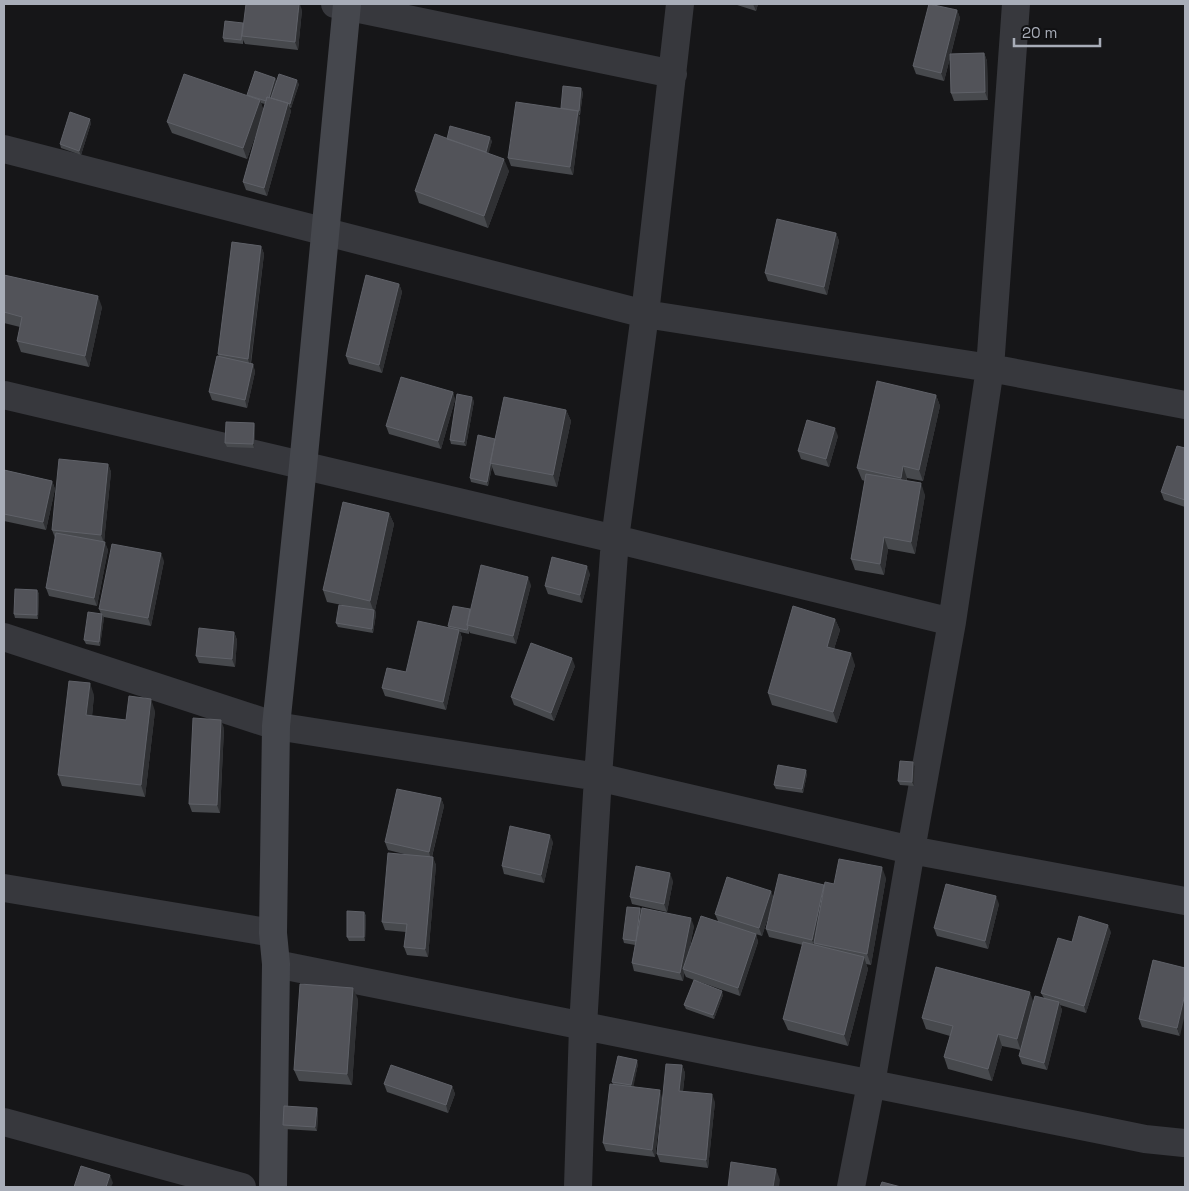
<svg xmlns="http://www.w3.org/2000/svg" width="1189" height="1191" font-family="'Space Grotesk',sans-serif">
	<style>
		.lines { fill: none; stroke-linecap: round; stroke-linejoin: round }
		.street { stroke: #37383d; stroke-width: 28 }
		.secondary { stroke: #45474d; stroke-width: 28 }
		.wall { fill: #47494d; fill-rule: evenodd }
		.shaded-wall { fill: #2f3033 }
		.building { fill: #525359; stroke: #5f6168 }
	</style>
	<rect width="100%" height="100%" fill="#161618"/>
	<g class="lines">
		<path class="street" d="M335 4 673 74
			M4 149 645 314 990 368 1185 405
			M4 395 615 539 952 622
			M4 637 276 726 598 777 911 850 1185 901
			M4 888 273 933
			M276 964 1106 1131 1145 1139 1184 1143
			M4 1122 242 1187
			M578 1187 583 1026 598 777 615 539 645 314 680 4
			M851 1187 871 1084 911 850 952 622 990 368 1016 4"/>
		<path class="secondary" d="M273 1187 276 964 273 933 276 726 303 466 347 4"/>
	</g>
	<path class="wall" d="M734 4H758L756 11Z
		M302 10 298 50 245 44 243 40V44L224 42 223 38 243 23Z
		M957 10 960 18 951 54 984 53 987 61 988 100 954 101 951 93 950 58 944 81 916 74 913 66Z
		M275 78 277 82 299 84 291 108 289 107 291 111 267 196 246 190 243 182 259 125 247 159 172 133 167 122 247 96ZM261 103 265 104 263 110Z
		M583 92 580 115H579L580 119 573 175 511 166 508 158 561 108Z
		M91 123 81 155 61 148 60 144Z
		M447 139 492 141 488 153 509 171 488 228 419 203 415 191Z
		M836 233 839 241 827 295 768 281 765 273Z
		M261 246 264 254 251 364H253L255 372 247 408 212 400 209 392 219 357 218 354Z
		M4 275 102 307 89 367 21 352 17 341 20 327 4 323Z
		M399 284 402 292 382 373 349 364 346 356Z
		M453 392 455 400 441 449 389 434 386 426Z
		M936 395 940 406 923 481 907 478V481L925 495 915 554 888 549 884 575 855 570 851 559 865 481 862 480 857 468Z
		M474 401 466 446 451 444 450 440Z
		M566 410 571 421 557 487 495 475 492 467 488 486 471 482 470 478 495 439Z
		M254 423 255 427 254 448 227 447 225 443Z
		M838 436 829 467 801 459 798 451Z
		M1185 448V507L1164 500 1161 492Z
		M108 464 111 472 104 542 108 550 97 606 49 596 46 588 55 538 52 530Z
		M4 470 52 481 55 489 46 530 4 521Z
		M389 513 394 524 375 610 376 614 373 633 338 627 336 623 342 605 327 602 323 590Z
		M164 561 151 626 104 617 100 646 86 644 84 640 101 614 99 609Z
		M590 574 582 603 548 594 545 586Z
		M531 585 516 644 470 633 469 631V634L460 632 462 638 446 710 385 696 382 688 406 672 449 628 448 626 470 609Z
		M37 590 39 594 38 619 15 618 14 614Z
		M835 619 840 630 834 649 855 665 837 723 772 705 768 693Z
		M234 632 237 640 235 667 199 663 196 656Z
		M575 666 554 721 514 705 511 697Z
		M94 695 92 716 126 720 155 711 145 797 62 786 58 775Z
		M224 728 220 813 192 812 189 804Z
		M913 762 915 766 914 786 900 785 898 781Z
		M807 774 803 793 776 789 774 785Z
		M441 798 444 806 432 857 436 865 428 957 407 955 404 947 406 932 385 930 382 922 408 855 388 850 385 842Z
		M553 842 544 883 504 874 502 866Z
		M886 878 871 965 866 964 868 969 848 1046 788 1030 783 1019 803 945 769 937 766 929 771 908 762 936 731 926 756 934 758 942 740 996 697 981 723 995 714 1019 686 1009 684 1005 694 980 686 977 684 973 683 981 634 971 632 963 635 945 624 943 623 939 640 908 642 912 694 926 688 956 718 921 715 914 771 891 773 898 824 885Z
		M673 881 667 912 632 904 630 897Z
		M999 904 988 949 937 936 934 928Z
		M364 912 366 916 365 941H349L347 937Z
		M1111 932 1086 1013 1060 1005 1062 1010 1047 1070 1022 1064 1019 1056 1021 1050 1002 1046 992 1081 948 1069 944 1057 950 1036 926 1029 922 1018 1033 1002 1044 998 1041 993 1072 942Z
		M1153 960 1180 1036 1142 1027 1139 1019Z
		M358 999 352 1085 299 1081 294 1070Z
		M638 1064 633 1086 662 1098 655 1157 606 1151 603 1143 613 1084 612 1082Z
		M682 1065 685 1073 683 1091 715 1102 708 1168 660 1162 657 1154Z
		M384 1084 452 1086 455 1094 448 1113 387 1092Z
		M317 1108 318 1112 317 1131 284 1129 283 1125Z"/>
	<path class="shaded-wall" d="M299 4H300L302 10 298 50 295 42Z
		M753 4H758L756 11Z
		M957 10 960 18 944 81 941 73Z
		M984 53 987 61 988 100 985 92Z
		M275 78 277 82 269 106 268 102Z
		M297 80 299 84 291 108 290 104Z
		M581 88 583 92 580 115 579 111Z
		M260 100 264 111 247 159 243 148Z
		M288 103 291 111 267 196 264 188Z
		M578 111 580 119 573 175 570 167Z
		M90 119 91 123 81 155 79 151Z
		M490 137 492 141 488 156 486 152Z
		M504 159 509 171 488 228 484 216Z
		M836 233 839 241 827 295 824 287Z
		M261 246 264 254 250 367 248 359Z
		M399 284 402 292 382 373 379 365Z
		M98 296 102 307 89 367 85 356Z
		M253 364 255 372 247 408 245 400Z
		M453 392 455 400 441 449 438 441Z
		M936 395 940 406 923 481 919 470Z
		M472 397 474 401 466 446 464 442Z
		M566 410 571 421 557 487 553 475Z
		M254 423 255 427 254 448 253 444Z
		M835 428 838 436 829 467 826 459Z
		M491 463 492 467 488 486 487 482Z
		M108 464 111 472 104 543 101 535Z
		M903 466 907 478 905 490 901 478Z
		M52 481 55 489 46 530 43 522Z
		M921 483 925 495 915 554 911 542Z
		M389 513 394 524 375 610 376 614 373 633 372 629 374 612 370 601Z
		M884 537 888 549 884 575 880 564Z
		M105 542 108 550 97 606 94 598Z
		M161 553 164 561 151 626 148 618Z
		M587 566 590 574 582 603 580 595Z
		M528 577 531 585 516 644 513 636Z
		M37 590 39 594 38 619 37 615Z
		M102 614 104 618 100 646 99 642Z
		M835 619 840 630 831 658 827 647Z
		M459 630 462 638 446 710 443 702Z
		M234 632 237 640 235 667 232 659Z
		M851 653 855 665 837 723 833 712Z
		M572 658 575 666 554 721 551 713Z
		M90 683 94 695 91 727 86 715Z
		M151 699 155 711 145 797 141 785Z
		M221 720 224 728 220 813 217 805Z
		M913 762 915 766 914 786 912 782Z
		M806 770 807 774 803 793 802 789Z
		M441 798 444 806 431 860 429 852Z
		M550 835 553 842 544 883 541 875Z
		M433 857 436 865 428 957 425 949Z
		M882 867 886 878 871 965 867 954Z
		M670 873 673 881 667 912 664 904Z
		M824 885 827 893 814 943 815 948 812 940Z
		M771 891 774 899 762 936 759 928Z
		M996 896 999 904 988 949 985 941Z
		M640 908 642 912 636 941Z
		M364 912 366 916 365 941 364 937Z
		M691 918 694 926 685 970 683 969 684 973 683 981 680 973Z
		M1108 925 1111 932 1086 1013 1084 1006Z
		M756 934 758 942 740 996 738 988Z
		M864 957 868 969 848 1046 844 1035Z
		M353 988 358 999 352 1085 347 1074Z
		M722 991 723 995 714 1019 713 1015Z
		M1030 992 1034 1004 1021 1051 1017 1039Z
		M1185 994V1014L1180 1036 1177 1028Z
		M1059 1002 1062 1010 1047 1070 1044 1063Z
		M998 1034 1002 1046 992 1081 988 1069Z
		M637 1060 638 1064 633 1089 631 1085Z
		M682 1065 685 1073 682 1099 679 1091Z
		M452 1086 455 1094 448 1113 446 1105Z
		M660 1090 662 1098 655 1157 652 1150Z
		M712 1094 715 1102 708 1168 706 1160Z
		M317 1108 318 1112 317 1131 315 1127Z
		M776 1169 780 1180 779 1187H773Z
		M110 1175 113 1183 111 1187H106Z"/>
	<path class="building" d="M246 4H299L295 42 242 36Z
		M929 4 957 10 941 73 913 66Z
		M225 21 243 23 241 40 223 38Z
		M984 53 985 92 951 93 950 54Z
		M255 71 275 78 269 98 267 97 266 101 247 95Z
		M184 74 260 100 243 148 167 122Z
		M279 74 297 80 290 104 271 98Z
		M563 86 581 88 579 111 561 108Z
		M267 97 288 103 264 188 243 182Z
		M516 102 578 111 570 167 508 158Z
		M70 112 90 119 79 151 60 144Z
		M450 126 490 137 486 152 447 139Z
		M435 134 504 159 484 216 415 191Z
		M777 219 836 233 824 287 765 273Z
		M232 242 261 246 248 359 218 354Z
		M4 275 98 296 85 356 17 341 22 317 4 312Z
		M366 275 399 284 379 365 346 356Z
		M217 356 253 364 245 400 209 392Z
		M401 377 453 392 438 441 386 426Z
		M877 381 936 395 919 470 903 466 901 478 857 468Z
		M457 394 472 397 464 442 450 440Z
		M504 397 566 410 553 475 490 463Z
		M807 420 835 428 826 459 798 451Z
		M226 422 254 423 253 444 225 443Z
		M478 435 495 439 487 482 470 478Z
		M1177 446 1185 448V500L1161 492Z
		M59 459 108 464 101 535 52 530Z
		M4 470 52 481 43 522 4 514Z
		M866 474 921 483 911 542 884 537 880 564 851 559Z
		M343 502 389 513 370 601 323 590Z
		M56 533 105 542 94 598 46 588Z
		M112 544 161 553 148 618 99 609Z
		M552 557 587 566 580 595 545 586Z
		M481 565 528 577 513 636 467 625Z
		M15 589 37 590V615L14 614Z
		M339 605 374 610 372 629 336 623Z
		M453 606 470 609 467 625 468 627 467 630 448 626Z
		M793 606 835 619 827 647 851 653 833 712 768 693Z
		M88 612 102 614 99 642 84 640Z
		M418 621 459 630 443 702 382 688 387 668 406 672Z
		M199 628 234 632 232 659 196 656Z
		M531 643 572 658 551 713 511 697Z
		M69 681 90 683 86 715 126 720 129 696 151 699 141 785 58 775Z
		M193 718 221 720 217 805 189 804Z
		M900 761 913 762 912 782 898 781Z
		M778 765 806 770 802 789 774 785Z
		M397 789 441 798 429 852 385 842Z
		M510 826 550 835 541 875 502 866Z
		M388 853 433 857 425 949 404 947 407 924 382 922Z
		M839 859 882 867 867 954 814 943 825 882 834 884Z
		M636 866 670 873 664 904 630 897Z
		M779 874 824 885 812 940 766 929Z
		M727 877 771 891 759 928 715 914Z
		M946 884 996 896 985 941 934 928Z
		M627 907 640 908 636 941 623 939Z
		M642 908 691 918 680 973 632 963Z
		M347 911 364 912V937H347Z
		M701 916 756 934 738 988 683 969Z
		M1079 916 1108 925 1084 1006 1041 993 1058 938 1072 942Z
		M803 942 864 957 844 1035 783 1019Z
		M1153 960 1185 968V994L1177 1028 1139 1019Z
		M936 967 1030 992 1017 1039 998 1034 988 1069 944 1057 953 1026 922 1018Z
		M694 980 722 991 713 1015 684 1005Z
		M300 984 353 988 347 1074 294 1070Z
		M1035 996 1059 1002 1044 1063 1019 1056Z
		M618 1056 637 1060 631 1085 612 1082Z
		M666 1064 682 1065 679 1091 712 1094 706 1160 657 1154Z
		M391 1065 452 1086 446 1105 384 1084Z
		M610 1084 660 1090 652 1150 603 1143Z
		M284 1106 317 1108 315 1127 283 1125Z
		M731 1162 776 1169 773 1187H728Z
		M81 1166 110 1175 106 1187H74Z
		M882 1182 901 1187H880Z"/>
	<rect width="1189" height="1191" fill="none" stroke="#a8adb8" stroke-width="10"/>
	<path d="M1014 38v8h86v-8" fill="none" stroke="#a8adb8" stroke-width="2.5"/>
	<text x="1022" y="38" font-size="15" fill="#a8adb8" stroke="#111113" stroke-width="4" paint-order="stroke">20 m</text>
</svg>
